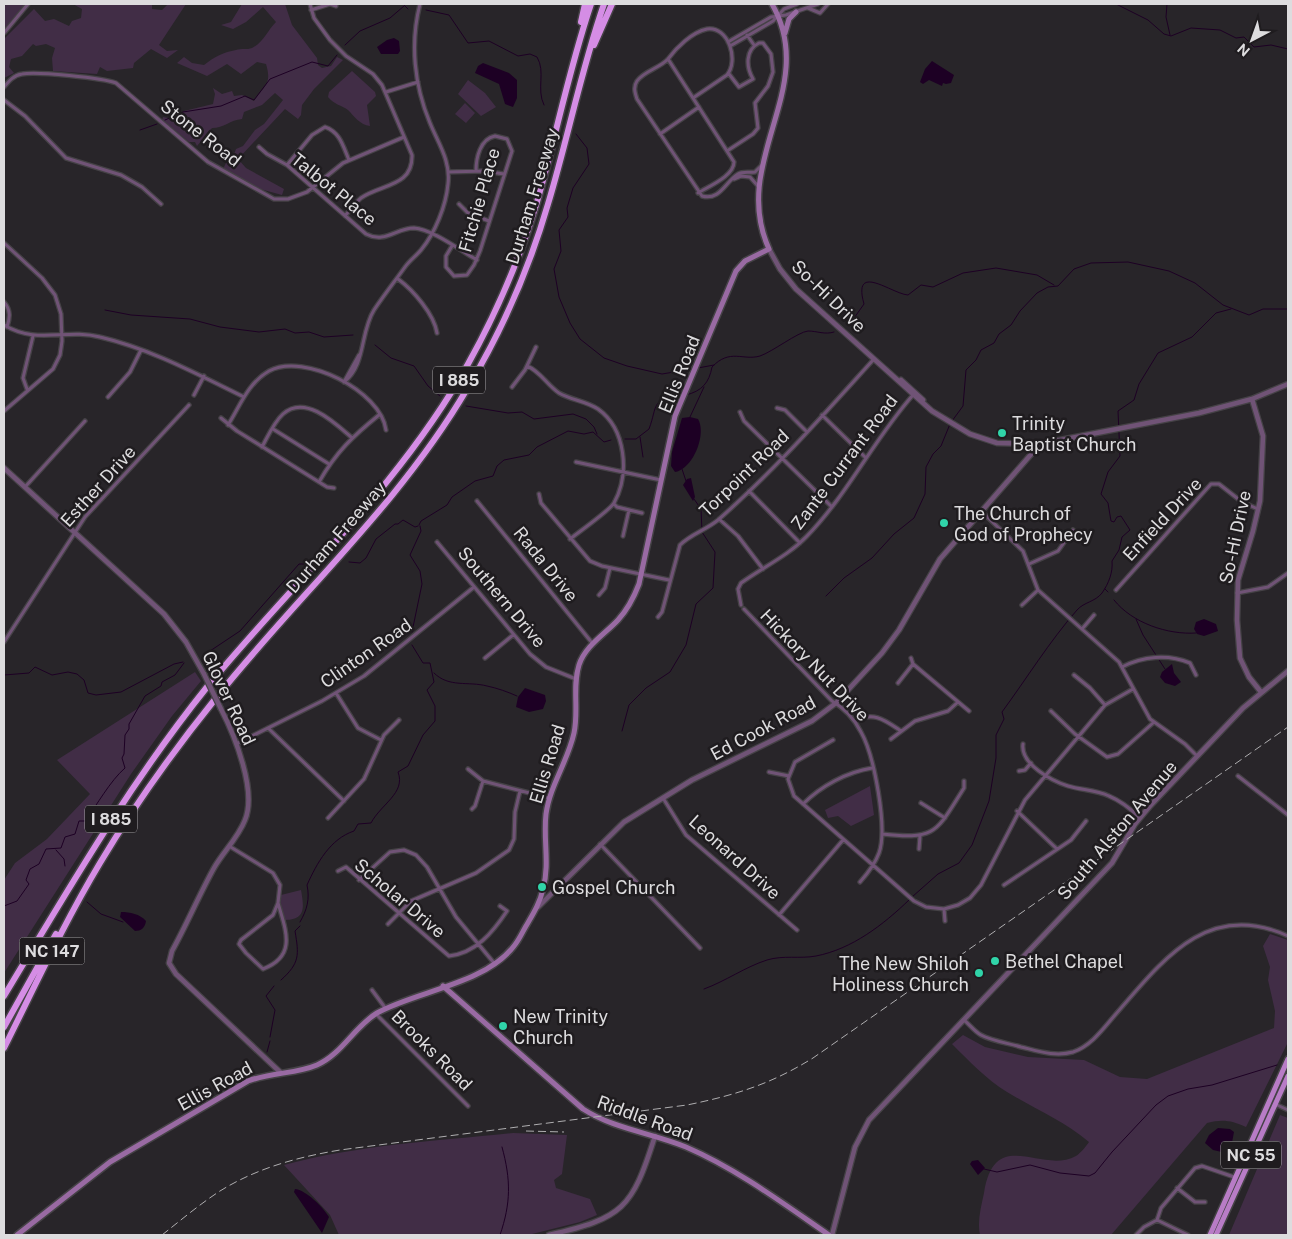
<svg xmlns="http://www.w3.org/2000/svg" width="1292" height="1239" font-family="'Public Sans',sans-serif">
	<style>
		.green { fill: #412d46 }
		.water { fill: #1d0024 }
		.lines { fill: none; stroke-linecap: round; stroke-linejoin: round }
		.stream { stroke: #1d0024; stroke-width: 1 }
		.minor-casing { stroke: #454246; stroke-width: 5.5 }
		.tertiary-casing { stroke: #454246; stroke-width: 7 }
		.secondary-casing { stroke: #454246; stroke-width: 8 }
		.primary-casing { stroke: #454246; stroke-width: 8 }
		.motorway-casing { stroke: #454246; stroke-width: 9 }
		.minor { stroke: #705376; stroke-width: 3 }
		.tertiary { stroke: #705376; stroke-width: 4.5 }
		.secondary { stroke: #996aa3; stroke-width: 5 }
		.primary { stroke: #b87cc6; stroke-width: 5 }
		.motorway { stroke: #d58de5; stroke-width: 6 }
		.rail { stroke: #afaeb0; stroke-width: 1; stroke-dasharray: 8 4; stroke-linecap: butt }
		.tertiary-bridge-casing { stroke: #454246; stroke-width: 7; stroke-linecap: butt }
		.tertiary-bridge { stroke: #705376; stroke-width: 4.5 }
		.poi-dot { fill: #30d4a9; stroke: #1f1c1f; stroke-width: 2 }
		.labels { text-anchor: middle; dominant-baseline: central; stroke-width: 5; stroke-linejoin: round; paint-order: stroke }
		.shield { fill: #1f1c1f; stroke: #a4a2a5; stroke-width: 1 }
		.shield-label { font-size: 16px; font-weight: bold; fill: #dddcde }
		.street-label { font-size: 18px; fill: #dddcde; stroke: #1f1c1f }
		.poi-label { font-size: 18px; fill: #dddcde; stroke: #1f1c1f; text-anchor: start }
	</style>
	<rect width="100%" height="100%" fill="#282529"/>
	<path class="green" d="M4 4H25L4 29Z
		M73 4H152V9L162 10 168 4H186L159 45 167 51 178 50 167 58 151 49 134 63 133 68 107 71 100 67 97 74 53 71 52 58 55 48 46 44 36 46 33 44 22 56 11 59 9 67 14 73 4 78V39L34 9 45 21 54 19 69 26 72 21 81 18 82 9Z
		M242 4H285L292 25 317 58 318 65 322 68 331 66 337 57 343 60 314 89 302 105 301 115 298 119 285 109 238 159 246 168 284 189 282 195 260 189 223 169 226 163 232 160 236 149 243 146 255 130 264 124 283 100 275 93 262 105 244 112 242 119C230 120 224 128 212 128L197 146 195 142H189L162 120 163 117 177 120 184 111 213 104 215 94 213 88 222 94 232 91 234 96 242 95 254 101C265 85 272 84 266 64L257 62 241 74 227 64 207 76 177 63 184 57 192 63 204 65C214 57 224 52 236 50 241 48 247 50 252 48 264 42 267 31 276 22L263 7 246 22 233 29 221 25 231 22Z
		M352 71 375 92 376 96 367 105 370 126C360 125 354 116 348 110 341 105 335 105 328 97L329 92Z
		M468 80 485 93 496 107 481 116 458 94Z
		M465 103 475 113 466 123 455 114Z
		M195 672 201 681 172 716 131 774 4 973V880L15 863 47 839 90 794 57 760Z
		M870 786 874 815 851 826 838 816 828 818 825 810Z
		M301 890C304 907 306 920 285 920L279 902 281 895Z
		M1270 934 1288 940V1042L1246 1127C1231 1120 1222 1119 1207 1123L1111 1235H980C977 1222 981 1207 984 1193 995 1125 1041 1175 1076 1156 1081 1153 1086 1146 1089 1142 1064 1121 1035 1109 1007 1092 986 1079 969 1061 952 1044L963 1035 985 1047 1028 1057 1084 1060 1120 1077 1147 1079 1274 1028 1275 1011 1268 980 1270 967 1263 946Z
		M1280 1115 1288 1118V1235H1229Z
		M513 1133 567 1135 562 1174 554 1180 556 1188 590 1199 597 1215 580 1222 528 1235H339L330 1215 284 1165C358 1145 437 1141 513 1133Z"/>
	<path class="water" d="M394 38 399 41 400 51 398 54H381L377 47 387 40Z
		M932 61 954 75 951 83 946 84 943 83 942 86 929 80 923 84 920 82 925 69Z
		M483 63 509 73 517 80V98L513 107 505 104 499 84 475 73 478 66Z
		M690 417 698 419C707 434 693 469 675 472L671 466 672 452 682 418Z
		M691 478 695 497 693 501 683 485 687 479Z
		M1204 619 1216 624 1218 631 1204 636 1197 634 1194 629 1196 622Z
		M1172 664 1174 673 1181 682 1175 686 1165 683 1160 677 1162 672Z
		M525 688 545 695 546 701 543 709 529 712 516 707 518 697Z
		M121 912C130 912 140 914 146 921 145 928 141 931 135 931L120 917Z
		M1218 1128 1230 1129 1234 1132 1231 1148 1226 1153 1213 1150 1205 1143 1209 1135Z
		M978 1160 985 1168 978 1175 970 1164 972 1161Z
		M295 1189C306 1190 323 1207 329 1217L322 1233 294 1192Z"/>
	<g class="lines">
		<path class="stream" d="M403 4 408 9
			M1116 4 1148 20 1164 34 1171 36 1191 28 1220 30 1236 38 1244 37 1254 47 1271 45 1288 49
			M1167 4 1166 17 1170 35
			M426 10 449 15 468 43 489 41 518 56 530 54 537 57C546 72 536 89 544 105
			M345 45 360 31 390 18 404 6
			M165 120 183 112 221 106 245 96 254 100 270 79 312 62 328 66 337 55
			M140 130 157 124
			M576 134 587 148 589 164 573 188 567 208 568 217 559 230 561 251 554 269 559 297 570 323 580 339 604 358 627 366 662 374 692 369
			M105 310 131 315 190 319 220 327 259 332 285 329 295 333 309 332 324 337 353 335
			M852 321 864 304C852 261 892 294 908 295L921 285 933 287 963 273 996 268 1037 275 1054 285
			M375 345 391 358 414 366 428 386 440 396
			M698 368 714 365
			M686 395C702 391 709 383 712 367 730 348 743 361 760 356 772 352 798 332 808 331 817 331 825 335 834 332
			M466 406 508 413 522 412 534 419 573 414 586 419 594 427 597 434
			M690 417 704 387
			M952 421 963 406 966 370 976 360 981 350 994 343 999 334 1011 325 1020 311 1037 293 1048 287 1058 286 1074 269 1091 263 1128 262 1169 271 1195 283 1223 305 1249 315 1263 309H1288
			M640 437 643 457
			M625 439H636L649 429C658 405 650 399 682 395
			M682 469 686 481
			M419 525 421 521 447 505 452 497 475 481 493 476 497 466 504 460 529 455 537 447 568 431 584 434 593 432 604 442 611 440
			M349 562 360 563 366 558 376 539 395 524H398L403 520 415 527 418 526
			M1105 589 1108 592
			M826 596 844 578 872 558 894 534 914 518 925 494 926 467 933 454 941 446 950 424
			M1114 600C1132 623 1168 635 1196 633
			M1136 619 1143 635 1165 669
			M412 632 422 584 420 571 410 555 421 531 420 526
			M207 653 240 631 299 564H304
			M434 673C449 688 468 681 487 686 497 688 508 692 517 696
			M4 675 29 673 35 667 52 675 68 672 77 674 84 680 88 693 96 695 121 692 174 664 183 662
			M622 731 629 705 646 688 670 672 686 645 696 604 713 588 715 552 702 532 701 509 694 499
			M56 850 64 859 65 866
			M912 897 938 874 959 863 972 845 989 801 996 758V735L1004 719 1002 712C1027 678 1049 642 1077 610 1084 602 1095 602 1102 593 1109 583 1113 572 1112 561L1119 550 1122 537 1130 530 1121 516 1117 517 1114 522 1111 521 1108 503 1101 494 1108 472 1120 456 1118 411 1134 400 1139 384 1158 353 1192 337 1216 313 1231 309
			M87 902 101 914 123 922
			M4 906 17 901 29 884 26 880 30 869 39 864 46 849 61 848 65 837 75 834 79 821H85C97 805 110 781 125 768L122 758 124 754 125 735 129 729V724L145 696 161 686 162 682 175 675 184 663
			M300 922C307 910 310 899 307 885 317 863 330 839 354 831L358 824 371 823C381 804 406 793 398 772L408 766 423 735 435 721V706L427 690 434 682 430 663H423L412 645
			M281 980C300 963 299 955 295 931L300 926
			M704 989C726 981 745 967 767 960 783 955 800 959 816 956 852 949 883 925 909 900
			M270 1037 275 1010 266 996 274 986
			M267 1052 270 1041
			M984 1169 997 1172 1030 1165 1060 1173 1089 1176 1095 1173 1112 1152 1156 1105 1168 1096 1188 1089 1212 1085 1277 1065
			M500 1235C511 1203 511 1180 502 1147"/>
		<defs>
			<path id="minor" d="M310 4 314 18 330 40 346 56 373 74 382 85 412 155C413 187 381 184 361 198 355 203 350 210 345 216
				M808 8 820 13 828 4
				M311 10 330 4 336 6
				M4 33 28 4
				M747 35 754 45
				M728 42 771 17 786 15 818 4
				M730 46 773 21 784 9 797 4
				M668 59 734 162C734 176 709 186 698 193
				M4 87C9 81 14 75 22 74 36 71 103 78 116 83L208 162 274 199H288L307 192 343 163 404 137
				M386 92 418 82
				M693 98 727 75C739 61 729 26 707 29 692 32 676 48 668 59 660 68 644 71 637 81 633 87 635 93 637 99L702 196C720 201 725 182 738 174 743 171 749 173 755 172L762 165
				M4 100 25 116 66 158 121 175 142 187 161 204
				M660 134 699 107
				M259 147 267 154 287 165 366 234C385 244 396 228 414 228 432 229 461 251 477 260
				M727 151 753 134 758 128 755 103 768 86 773 72 771 54 763 43H759C745 50 746 67 753 79L739 87 729 74
				M287 165 312 135 325 127C340 132 343 146 349 160
				M448 172 484 171 504 174
				M734 179 741 176 750 177 758 186
				M459 204 468 213 489 221
				M4 243 42 278 55 295 61 314 62 341 60 355 53 369 4 411
				M452 246 446 256V267L454 276 467 275 474 265 480 251 512 151 507 139 495 136C480 139 476 158 476 171
				M398 279C413 290 434 314 437 333
				M4 302C11 310 10 318 7 327
				M4 325C37 345 66 328 100 337 151 349 197 374 244 397
				M527 366C540 371 547 385 559 393 571 400 586 401 598 409 626 429 630 474 614 503 610 510 579 532 570 539
				M344 382C366 365 360 332 374 310 384 295 395 281 405 267 410 260 416 256 421 250 435 233 446 206 448 184 451 161 438 143 430 123 414 85 410 43 420 4
				M344 382 359 355
				M512 387 525 370 536 347
				M27 389 23 378 33 336
				M194 395 204 376
				M108 397 130 372 141 350
				M777 408 785 410 807 432
				M740 412 744 421 832 507
				M822 415 865 457
				M221 418 237 431 327 487 334 488
				M228 425C240 406 248 383 269 371 304 352 381 391 386 430
				M273 429 329 464
				M262 447C268 436 274 422 283 414 305 394 335 423 351 437
				M576 462 661 480
				M319 482C336 452 353 436 379 415
				M25 487 85 421
				M749 491 800 543
				M539 494 541 503 590 561 602 566 669 580
				M477 501 593 644
				M614 504 617 507 642 513
				M981 511 1023 551 1038 590 1119 662 1150 719 1185 744 1197 756
				M719 519 738 536 763 569
				M623 536 629 510
				M437 542 530 654 546 667 576 679
				M1029 564 1058 551 1073 530
				M1116 590 1211 484H1219L1242 502 1258 509
				M1237 593 1268 587 1288 573
				M599 595 605 588 610 568
				M741 605 738 589 741 583C763 567 788 556 807 536 848 494 874 439 913 395
				M1022 605 1038 590
				M744 609 832 701C844 708 855 720 861 732 874 755 888 828 879 853 875 864 868 873 860 882
				M658 617 662 612 680 545C691 534 706 530 718 520 774 471 824 414 874 359
				M1082 629 1094 615
				M4 642 85 517 189 405
				M485 658 513 635
				M911 658 913 664 969 711
				M1122 667C1143 656 1168 654 1190 663L1196 675
				M1074 675 1090 688 1105 705
				M898 683 913 664
				M336 693 358 728 381 740
				M1051 711 1075 734 1107 757 1118 754 1153 723
				M855 722C873 710 886 721 901 731
				M268 728 344 801
				M891 739 915 721 948 711 958 702
				M833 740 795 762 788 779 794 796 914 901 926 907 944 909 958 905 970 898 981 885 1025 800 1105 705 1133 689
				M238 743 322 701 364 676 474 587
				M1023 744C1020 764 1052 781 1068 786 1081 790 1096 790 1109 796 1121 801 1131 809 1140 818
				M468 769 483 781 549 798
				M1019 771 1025 770 1031 763
				M769 772 789 776
				M1238 776 1288 815
				M663 798 686 835 797 930
				M921 803 945 818
				M803 804C821 786 847 772 872 768
				M472 809 475 806 483 781
				M1017 811 1057 849
				M328 818 364 779 384 735 399 720
				M882 834C937 840 936 832 964 788V781
				M600 844 700 948
				M229 846 273 873 280 885 278 903 273 915 241 940 239 944 246 953 263 969C297 956 286 931 278 903
				M919 849 920 836
				M338 871 346 867 449 956C476 953 493 932 507 911L500 906
				M359 880 390 852 404 850 416 855 427 867 456 917 494 963
				M1004 885 1071 840 1086 821
				M944 909 945 921
				M779 915 843 840
				M388 924 411 901 476 873 509 850 514 839 515 812 520 791
				M372 990 386 1009
				M376 1014 468 1106
				M964 1020C970 1025 974 1031 981 1035 992 1041 1008 1043 1021 1047 1038 1051 1055 1057 1073 1052 1091 1046 1103 1029 1115 1015 1162 961 1207 899 1288 936
				M1275 1104 1288 1110
				M1177 1188 1195 1202H1205
				M1157 1220 1161 1208 1195 1168 1202 1166 1234 1177
				M1136 1235 1144 1227 1157 1220 1188 1235"/>
			<path id="tertiary" d="M769 249 780 269 796 289 932 411 970 434 997 443 1040 444 1199 413 1252 399 1288 384
				M901 380 923 400
				M1252 399 1263 436 1260 501 1253 531 1238 580 1237 620 1240 658 1249 677 1261 692
				M4 468 164 614 186 642 204 674
				M221 709C235 736 257 791 245 820 238 838 223 852 214 868 199 895 187 924 172 951L169 963 176 974 280 1072
				M538 907 624 822 692 780 812 721 836 703 882 653 899 630 940 559 1040 444
				M549 1235C623 1218 632 1209 655 1136
				M832 1235 855 1147 869 1120 1112 863 1135 824 1150 806 1243 708 1288 671"/>
			<path id="secondary" d="M785 33 789 19 796 12
				M443 986 583 1109C614 1129 652 1133 686 1147 737 1169 784 1204 829 1235
				M17 1235 110 1162 248 1081C272 1072 296 1074 317 1065 342 1054 354 1027 377 1013 417 991 485 984 514 946 519 940 522 933 526 926 533 914 540 903 543 889 550 864 543 839 546 814 550 785 568 761 574 733 579 710 572 687 579 665 585 646 605 634 618 620 628 609 634 597 639 584L675 416 736 271 745 261 769 249C729 161 820 88 772 4"/>
			<path id="primary" d="M1210 1235 1288 1059
				M1216 1235 1288 1076"/>
			<path id="motorway" d="M581 22 585 4
				M594 45 612 4
				M4 996C68 890 129 784 207 687 295 580 400 486 468 364 497 312 520 258 537 202 556 136 569 69 591 4
				M4 1027 56 934
				M4 1048C35 986 64 923 100 863 134 806 174 750 216 698 299 594 399 505 467 389 502 331 529 269 548 204 568 138 581 70 604 4"/>
		</defs>
		<use href="#minor" class="minor-casing"/>
		<use href="#tertiary" class="tertiary-casing"/>
		<use href="#secondary" class="secondary-casing"/>
		<use href="#primary" class="primary-casing"/>
		<use href="#motorway" class="motorway-casing"/>
		<use href="#minor" class="minor"/>
		<use href="#tertiary" class="tertiary"/>
		<use href="#secondary" class="secondary"/>
		<use href="#primary" class="primary"/>
		<use href="#motorway" class="motorway"/>
		<path class="rail" d="M526 1131 564 1132
			M162 1235C181 1220 200 1204 220 1191 257 1168 298 1157 340 1150L687 1105C736 1095 771 1084 813 1058L1288 727"/>
		<defs>
			<path id="tertiary-bridge" d="M204 674 221 709"/>
		</defs>
		<use href="#tertiary-bridge" class="tertiary-bridge-casing"/>
		<use href="#tertiary-bridge" class="tertiary-bridge"/>
	</g>
	<g class="poi-dot">
		<circle cx="1002" cy="433" r="5"/>
		<circle cx="944" cy="523" r="5"/>
		<circle cx="542" cy="887" r="5"/>
		<circle cx="995" cy="961" r="5"/>
		<circle cx="979" cy="973" r="5"/>
		<circle cx="503" cy="1026" r="5"/>
	</g>
	<g class="labels">
		<g class="shield">
			<rect x="433" y="366.5" width="52" height="27" rx="4"/>
			<rect x="85" y="805.5" width="52" height="27" rx="4"/>
			<rect x="19.5" y="937.5" width="65" height="27" rx="4"/>
			<rect x="1221" y="1141.5" width="60" height="27" rx="4"/>
		</g>
		<g class="shield-label">
			<text x="459" y="380">I 885</text>
			<text x="111" y="819">I 885</text>
			<text x="52" y="951">NC 147</text>
			<text x="1251" y="1155">NC 55</text>
		</g>
		<g class="street-label">
			<text transform="translate(201 133) rotate(38)">Stone Road</text>
			<text transform="translate(334 189) rotate(39)">Talbot Place</text>
			<text transform="translate(532 196) rotate(-73)">Durham Freeway</text>
			<text transform="translate(479 200) rotate(-74)">Fitchie Place</text>
			<text transform="translate(829 296) rotate(44)">So-Hi Drive</text>
			<text transform="translate(679 374) rotate(-68)">Ellis Road</text>
			<text transform="translate(844 462) rotate(-53)">Zante Currant Road</text>
			<text transform="translate(744 473) rotate(-44)">Torpoint Road</text>
			<text transform="translate(98 486) rotate(-48)">Esther Drive</text>
			<text transform="translate(1162 519) rotate(-47)">Enfield Drive</text>
			<text transform="translate(336 537) rotate(-49)">Durham Freeway</text>
			<text transform="translate(1235 537) rotate(-78)">So-Hi Drive</text>
			<text transform="translate(546 564) rotate(51)">Rada Drive</text>
			<text transform="translate(502 597) rotate(50)">Southern Drive</text>
			<text transform="translate(366 653) rotate(-35)">Clinton Road</text>
			<text transform="translate(815 665) rotate(46)">Hickory Nut Drive</text>
			<text transform="translate(229 698) rotate(65)">Glover Road</text>
			<text transform="translate(763 728) rotate(-28)">Ed Cook Road</text>
			<text transform="translate(547 764) rotate(-73)">Ellis Road</text>
			<text transform="translate(1117 830) rotate(-50)">South Alston Avenue</text>
			<text transform="translate(735 857) rotate(42)">Leonard Drive</text>
			<text transform="translate(400 898) rotate(40)">Scholar Drive</text>
			<text transform="translate(432 1050) rotate(45)">Brooks Road</text>
			<text transform="translate(215 1086) rotate(-29)">Ellis Road</text>
			<text transform="translate(645 1118) rotate(20)">Riddle Road</text>
		</g>
		<g class="poi-label">
			<text x="1012" y="423">Trinity<tspan x="1012" dy="21">Baptist Church</tspan></text>
			<text x="954" y="513">The Church of<tspan x="954" dy="21">God of Prophecy</tspan></text>
			<text x="552" y="887">Gospel Church</text>
			<text x="1005" y="961">Bethel Chapel</text>
			<text x="969" y="963" text-anchor="end">The New Shiloh<tspan x="969" dy="21">Holiness Church</tspan></text>
			<text x="513" y="1016">New Trinity<tspan x="513" dy="21">Church</tspan></text>
		</g>
	</g>
	<rect width="1292" height="1239" fill="none" stroke="#dddcde" stroke-width="10"/>
	<g transform="translate(1252 40) rotate(221)" stroke="#1f1c1f" stroke-width="4" paint-order="stroke">
	<path d="M0-4L9 19L0 12L-9 19Z" fill="#dddcde"/>
	<text y="-8" font-size="14" font-weight="bold" text-anchor="middle" fill="#dddcde">N</text>
	</g>
</svg>
